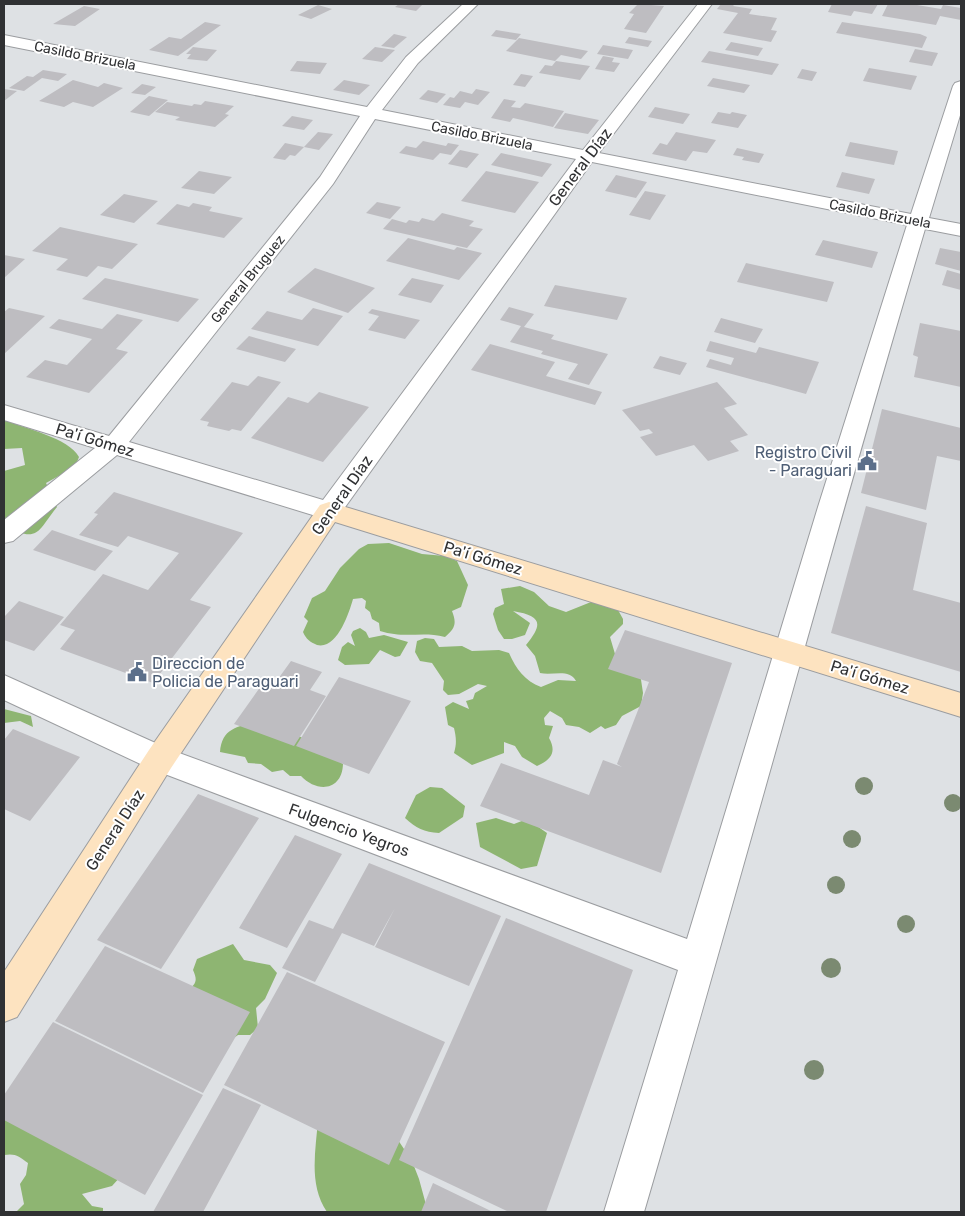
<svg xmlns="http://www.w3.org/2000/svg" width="965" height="1216" font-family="Rubik,sans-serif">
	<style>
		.forest { fill: #8eb572 }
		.building { fill: #bebdc1 }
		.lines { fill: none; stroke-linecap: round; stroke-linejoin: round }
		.street-casing { stroke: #9b9da0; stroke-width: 2 }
		.secondary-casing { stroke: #9b9da0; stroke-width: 2 }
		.street { fill: #fff; fill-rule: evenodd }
		.secondary { fill: #fde3c0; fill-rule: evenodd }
		.tree { fill: #7b8a71 }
		.labels { text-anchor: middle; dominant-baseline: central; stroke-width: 4; stroke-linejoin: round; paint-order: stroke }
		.far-street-label { font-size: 14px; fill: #303133; stroke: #fff }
		.street-label { font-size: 16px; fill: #303133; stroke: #fff }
		.service-label { font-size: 16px; fill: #4e5e75; stroke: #fff; text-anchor: end }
	</style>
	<rect width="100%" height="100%" fill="#dee1e4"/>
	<path class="forest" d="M4 420C24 428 69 438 79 457L75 467 46 483 57 507C36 533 40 542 4 527V471L25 465 22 448 4 449Z
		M389 543 422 554 445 556 457 561 468 585 461 607 452 611C457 624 455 628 445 637 422 631 405 639 380 631L379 623 372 619 370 612 365 608 366 601 362 598 353 599C349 613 337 650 317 645 310 642 306 639 303 632L308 621 304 617 312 598 325 591 340 568 359 549 368 544Z
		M520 586 534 592 549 606 566 612 591 602 618 610 623 619V624L610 637 615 654 640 673 643 693 641 706 622 716 616 725 605 729 601 726 590 733 579 727 566 725 562 718 550 711 544 718 545 725 553 726 549 738C557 752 551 760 537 766L522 757 515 746 504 742V753L472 765 454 753C457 743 456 737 454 728L448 725 445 707 453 702 469 709 466 701 473 699 475 693 487 686 478 684 459 694 448 695 443 690 444 681 432 663 420 661 415 652 417 641 425 638 434 639 439 647 462 646 472 651 499 650 509 653C516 669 525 681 541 687L558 680 576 681C569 668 553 676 540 673L535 656 526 645C544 623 541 616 513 611L530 623 525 635 512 639H504L498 630 493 614 495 608 504 604 501 589Z
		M360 628 366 632 369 638 384 635 408 642 400 656 395 657 380 650 369 664 345 665 338 660 342 647 348 642 355 646 351 635 353 631Z
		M4 709 31 716 33 727 20 721 4 723Z
		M264 721 291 735 301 737 343 764C342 791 317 793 301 776H290L283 770 272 772 261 764 248 763 245 757 220 752C222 725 242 726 264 721Z
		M430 787 442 788 465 806 463 817 439 833C424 832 416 828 405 818L416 795Z
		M496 818 514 824 527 819 547 833 537 866 521 869 480 847 476 823Z
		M233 944 244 960 270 965 277 973 265 999 256 1008 258 1028 250 1035H238L224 1045 187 991C196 984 198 981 193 970L197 959Z
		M5 1097 121 1176 112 1186 82 1194 92 1206 103 1208V1212H16L24 1204 20 1184 26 1175 28 1163C19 1156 15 1153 4 1155Z
		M318 1119 396 1137 412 1161 419 1179 428 1212H327C308 1184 316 1150 318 1119Z"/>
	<path class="building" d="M399 4H423L416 11 395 7Z
		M638 4 664 6 646 33 624 29 634 14 629 13Z
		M721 4H735L733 6 752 9 749 14 777 18 771 30 777 31 771 42 723 33 738 13 717 9Z
		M832 4H878L872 14 854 11 851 16 828 12Z
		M888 4H911L941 9 943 5 961 8V20L940 16 936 25 882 16Z
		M318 5 332 9 311 19 298 15Z
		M84 6 100 9 75 26 53 24Z
		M205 22 221 25 178 56 149 50 169 37 181 39Z
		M842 22 920 34 927 37 922 48 836 33Z
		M496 30 521 34 516 40 491 36Z
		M394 34 407 37 394 48 381 46Z
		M629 37 652 41 648 47 625 43Z
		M519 38 588 51 581 59 561 55 555 61 506 51Z
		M731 42 763 48 758 56 725 50Z
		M603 45 633 50 628 59 597 54Z
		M193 47 217 50 207 61 187 59 191 54H186Z
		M375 47 395 50 382 62 362 59Z
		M915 49 938 53 932 66 909 62Z
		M709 51 779 64 772 75 701 62Z
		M603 56 614 58 612 62 620 63 614 72 595 69Z
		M297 61 327 63 320 74 290 71Z
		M556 61 590 66 580 80 539 73 545 65 552 66Z
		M869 68 917 76 911 90 863 81Z
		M802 69 817 72 812 81 797 78Z
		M43 70 67 74 58 81 42 78 24 91 9 88 27 76 33 77Z
		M521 74 533 76 525 87 513 85Z
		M713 78 750 85 744 93 707 86Z
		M73 80 98 87 104 83 123 88 93 107 73 102 64 107 39 101Z
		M344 80 370 85 359 95 333 90Z
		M142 84 156 87 145 95 131 93Z
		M4 89 17 91 4 101Z
		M476 89 490 92 478 105 465 102 460 108 443 105 450 97 454 98 460 91 472 94Z
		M428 90 446 94 437 103 419 99Z
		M149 96 168 100 149 116 130 112Z
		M504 99 516 101 511 107 520 108 525 103 564 111 553 127 513 118 510 122 491 118Z
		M205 101 234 106 225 114 229 115 215 127 175 120 180 117 155 112 167 102 192 106 194 104 201 105Z
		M655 107 690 114 683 124 648 117Z
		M718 112 730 114 732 112 747 115 738 128 711 123Z
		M565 113 599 120 588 134 554 128Z
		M292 116 313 120 304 130 282 126Z
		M318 132 333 134 319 150 304 147Z
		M676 132 716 140 707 153 693 151 686 161 652 154 660 143 667 145Z
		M423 141 446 146 448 143 459 145 451 155 440 153 433 160 399 153 406 146 416 148Z
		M850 142 898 151 894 165 845 156Z
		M285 143 304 147 295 156 290 155 285 160 273 158Z
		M737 148 764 154 759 163 742 160 744 157 733 155Z
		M460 150 479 154 467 168 448 164Z
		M501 153 552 164 542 177 491 165Z
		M199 171 232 177 214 194 181 188Z
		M486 171 539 182 515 213 461 201Z
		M842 172 875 179 869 194 836 187Z
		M616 175 647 182 636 198 605 191Z
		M645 191 666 195 650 220 629 215Z
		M124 194 158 201 134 223 100 215Z
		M377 202 401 207 390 219 366 213Z
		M193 203 212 207 209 211 243 218 224 238 156 224 177 204 189 207Z
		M442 213 474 221 469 226 483 229 467 248 383 229 392 219 406 223 409 220 419 222 422 218 434 221Z
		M60 227 138 244 112 269 98 266 87 277 56 270 68 259 32 251Z
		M408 238 454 250 457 247 482 253 459 280 386 261Z
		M823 240 878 252 872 268 815 255Z
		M940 248 961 252V271L935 264Z
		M4 255 25 259 4 278Z
		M746 263 834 282 827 302 737 282Z
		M315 268 375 288 348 313 287 292Z
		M947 270 961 274V290L942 285Z
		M105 278 199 299 178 322 82 299Z
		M412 278 444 285 431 303 398 295Z
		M555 285 627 298 617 320 544 306Z
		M509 307 534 314 524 327 554 335 551 339 608 354 589 385 568 379 578 364 541 354 543 351 510 342 521 326 500 320Z
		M9 308 45 316 4 354V312Z
		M313 308 343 316 318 346 251 329 267 311 302 320Z
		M372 309 420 320 405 339 368 330 379 316 368 313Z
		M117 314 143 320 116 349 128 352 89 393 26 377 45 360 67 365 92 339 49 328 59 319 102 329Z
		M721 318 763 329 755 343 714 332Z
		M920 323 961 331V387L914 377 918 357 913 355Z
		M249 336 296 349 285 362 236 349Z
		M710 341 756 353 759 347 819 362 806 394 706 367 710 359 731 365 734 358 706 351Z
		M490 344 555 362 546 376 602 392 595 405 471 370Z
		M660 356 687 363 680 375 653 368Z
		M258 376 281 382 241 431 232 429 229 431 207 426 209 422 200 420 232 382 248 386Z
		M717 382 737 404 724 408 748 435 730 441 739 451 708 461 694 445 656 456 640 437 653 433 649 429 640 431 622 410Z
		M319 392 369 407 323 462 251 438 288 397 308 403Z
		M882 409 961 428V461L937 456 926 510 861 493Z
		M114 492 243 533 190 600 211 607 153 683 60 649 75 630 60 625 103 574 148 590 179 553 128 536 118 547 79 535 98 514 94 513Z
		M866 506 927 523 913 590 961 603V672L831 633Z
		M52 530 113 551 95 571 33 550Z
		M19 601 64 617 34 651 4 640V617Z
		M625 630 732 663 661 873 480 806 501 763 589 795 603 760 622 767 617 764 649 682 608 669Z
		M291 661 322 672 310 690 326 696 294 746 234 724 268 676 278 679Z
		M339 677 411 701 369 774 296 746Z
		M13 729 80 757 30 821 4 809V740Z
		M198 794 259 818 161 969 97 940Z
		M295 835 342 854 287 948 239 928Z
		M369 863 501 916 469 986 375 947 395 908 374 946 342 933 315 982 282 968 309 920 333 929Z
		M506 918 633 970 546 1212H509L399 1160Z
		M105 946 250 1012 203 1093 55 1021Z
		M287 972 445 1042 389 1165 224 1085Z
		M53 1022 203 1095 145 1195 4 1120V1095Z
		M223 1088 261 1105 203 1212H153Z
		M433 1183 493 1212H421Z"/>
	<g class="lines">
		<defs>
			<path id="street" d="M463 4H478L418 63 382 110 583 150 698 4H712L599 153 911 214 953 86 955 83 961 81V112L929 218 961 224V236L925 229C828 556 740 885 644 1212H604L678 970 149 768 4 700V675L171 750 687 939 818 507 907 225 592 162 338 517 329 520 117 455 13 541 4 543V520L95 448 4 420V405L109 436 320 177 360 116 4 45V35L367 107 406 57ZM375 119 576 159 323 500 129 442 333 184Z"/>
			<path id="secondary" d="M329 502 961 693V717L335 522 171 768 17 1017 4 1022V972L149 750 320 505Z"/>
		</defs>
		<use href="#street" class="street-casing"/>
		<use href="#secondary" class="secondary-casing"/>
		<use href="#street" class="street"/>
		<use href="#secondary" class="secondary"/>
	</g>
	<g class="tree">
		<circle cx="864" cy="786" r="9"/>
		<circle cx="953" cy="803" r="9"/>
		<circle cx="852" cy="839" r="9"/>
		<circle cx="836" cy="885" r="9"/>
		<circle cx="906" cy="924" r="9"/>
		<circle cx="831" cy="968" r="10"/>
		<circle cx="814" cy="1070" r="10"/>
	</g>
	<defs>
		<symbol id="civic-bare" viewBox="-9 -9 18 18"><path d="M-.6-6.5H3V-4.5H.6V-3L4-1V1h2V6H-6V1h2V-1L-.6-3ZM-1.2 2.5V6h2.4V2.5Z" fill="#5c6f8a" stroke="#fff" stroke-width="2.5" paint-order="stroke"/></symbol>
	</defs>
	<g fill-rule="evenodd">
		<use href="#civic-bare" x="853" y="447" width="28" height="28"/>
		<use href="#civic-bare" x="123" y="658" width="28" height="28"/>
	</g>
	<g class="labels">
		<g class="far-street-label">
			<text transform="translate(85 56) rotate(11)">Casildo Brizuela</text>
			<text transform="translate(482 136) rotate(11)">Casildo Brizuela</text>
			<text transform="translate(880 214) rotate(11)">Casildo Brizuela</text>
			<text transform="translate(248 279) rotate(-51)">General Bruguez</text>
		</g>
		<g class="street-label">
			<text transform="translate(580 167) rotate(-53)">General Díaz</text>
			<text transform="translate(95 440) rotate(17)">Pa'í Gómez</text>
			<text transform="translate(342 495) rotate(-55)">General Díaz</text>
			<text transform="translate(483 558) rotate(17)">Pa'í Gómez</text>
			<text transform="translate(870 677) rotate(17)">Pa'í Gómez</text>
			<text transform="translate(115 830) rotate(-57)">General Díaz</text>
			<text transform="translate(349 830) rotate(20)">Fulgencio Yegros</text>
		</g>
		<g class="service-label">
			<text x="852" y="452">Registro Civil<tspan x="852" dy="18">- Paraguari</tspan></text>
			<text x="152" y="663" text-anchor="start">Direccion de<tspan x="152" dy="18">Policia de Paraguari</tspan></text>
		</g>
	</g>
	<rect width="965" height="1216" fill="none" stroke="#303133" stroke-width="10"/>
</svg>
